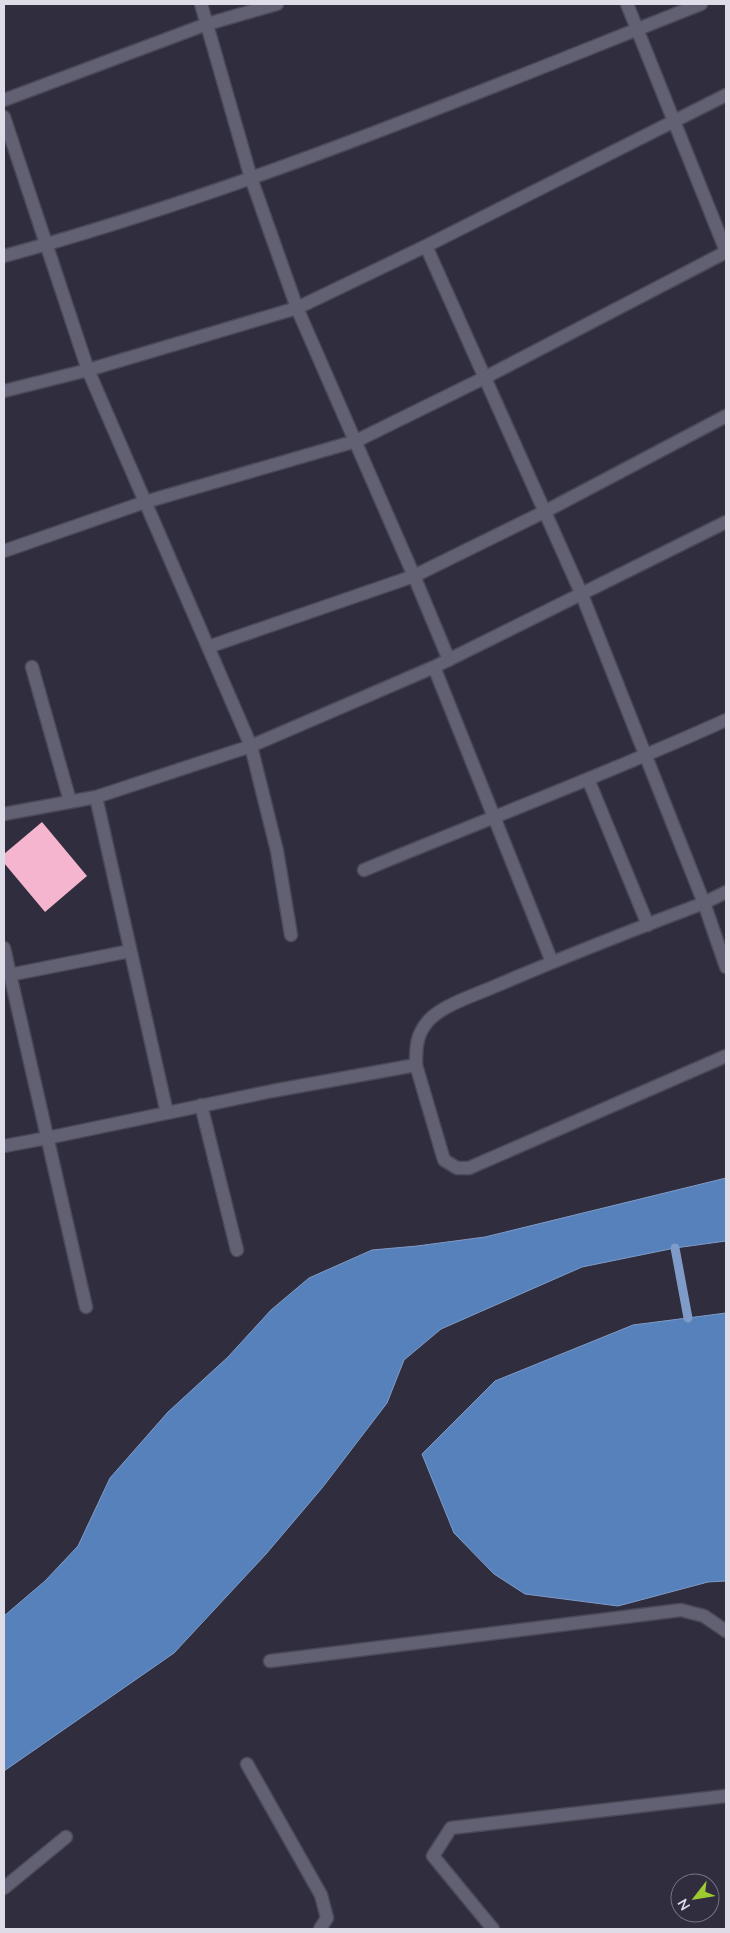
<svg xmlns="http://www.w3.org/2000/svg" width="730" height="1933" font-family="'Nunito Sans',sans-serif">
	<style>
		.water { fill: #5781bb; stroke: #7f9cc8 }
		.lines { fill: none; stroke-linecap: round; stroke-linejoin: round }
		.stream { stroke: #7f9cc8; stroke-width: 9 }
		.building { fill: #f6b5ce }
		.minor-casing { stroke: #4a4957; stroke-width: 15 }
		.minor { stroke: #626073; stroke-width: 12 }
	</style>
	<rect width="100%" height="100%" fill="#2f2d3e"/>
	<path class="water" d="M726 1178V1241L675 1248 582 1267 441 1329 404 1360 387 1403 322 1488 266 1554 174 1653 4 1771V1616L45 1581 78 1546 110 1478 168 1412 228 1357 271 1310 309 1278 372 1250 417 1246 485 1237Z
		M726 1313V1581L708 1582 618 1606 525 1594 494 1574 454 1533 422 1454 495 1381 633 1325Z"/>
	<g class="lines">
		<path class="stream" d="M675 1248 688 1318"/>
	</g>
	<path class="building" d="M42 822 87 876 45 912 4 863V854Z"/>
	<g class="lines">
		<defs>
			<path id="minor" d="M201 4 251 178 297 308 414 576 449 660
				M627 4 726 251
				M4 100 207 24 277 4
				M4 117 88 370 251 746 277 851 291 935
				M426 246 582 595 704 903 726 967
				M4 256C243 191 471 95 701 4
				M4 391 88 370 297 308 426 246 726 95
				M4 551 145 502 356 441 484 378 726 252
				M208 647 414 576 546 511 726 416
				M32 667 70 801
				M434 667 552 962
				M588 779 648 925
				M96 797 167 1113
				M4 814 96 797 251 746 434 667 726 522
				M364 870C484 820 607 774 726 720
				M4 948 86 1307
				M9 975 130 951
				M416 1065 444 1160 457 1168H469L726 1056
				M201 1105 237 1250
				M4 1146 47 1138 272 1091 416 1065C416 1046 416 1034 430 1019 445 1004 478 994 498 985 566 956 635 929 704 903L726 892
				M270 1661 681 1610 704 1616 726 1631
				M247 1764 321 1895 327 1918 320 1929
				M4 1888 66 1837
				M493 1929 433 1856 451 1828 726 1796"/>
		</defs>
		<use href="#minor" class="minor-casing"/>
		<use href="#minor" class="minor"/>
	</g>
	<rect width="730" height="1933" fill="none" stroke="#dddce7" stroke-width="10"/>
	<g transform="translate(695 1898) rotate(239)"><circle r="24" fill="#2f2d3e" stroke="#757382"/>
	<path d="M0-4L9 19L0 12L-9 19Z" fill="#9dca30"/>
	<text y="-8" font-size="14" font-weight="bold" text-anchor="middle" fill="#dddce7">N</text>
	</g>
</svg>
